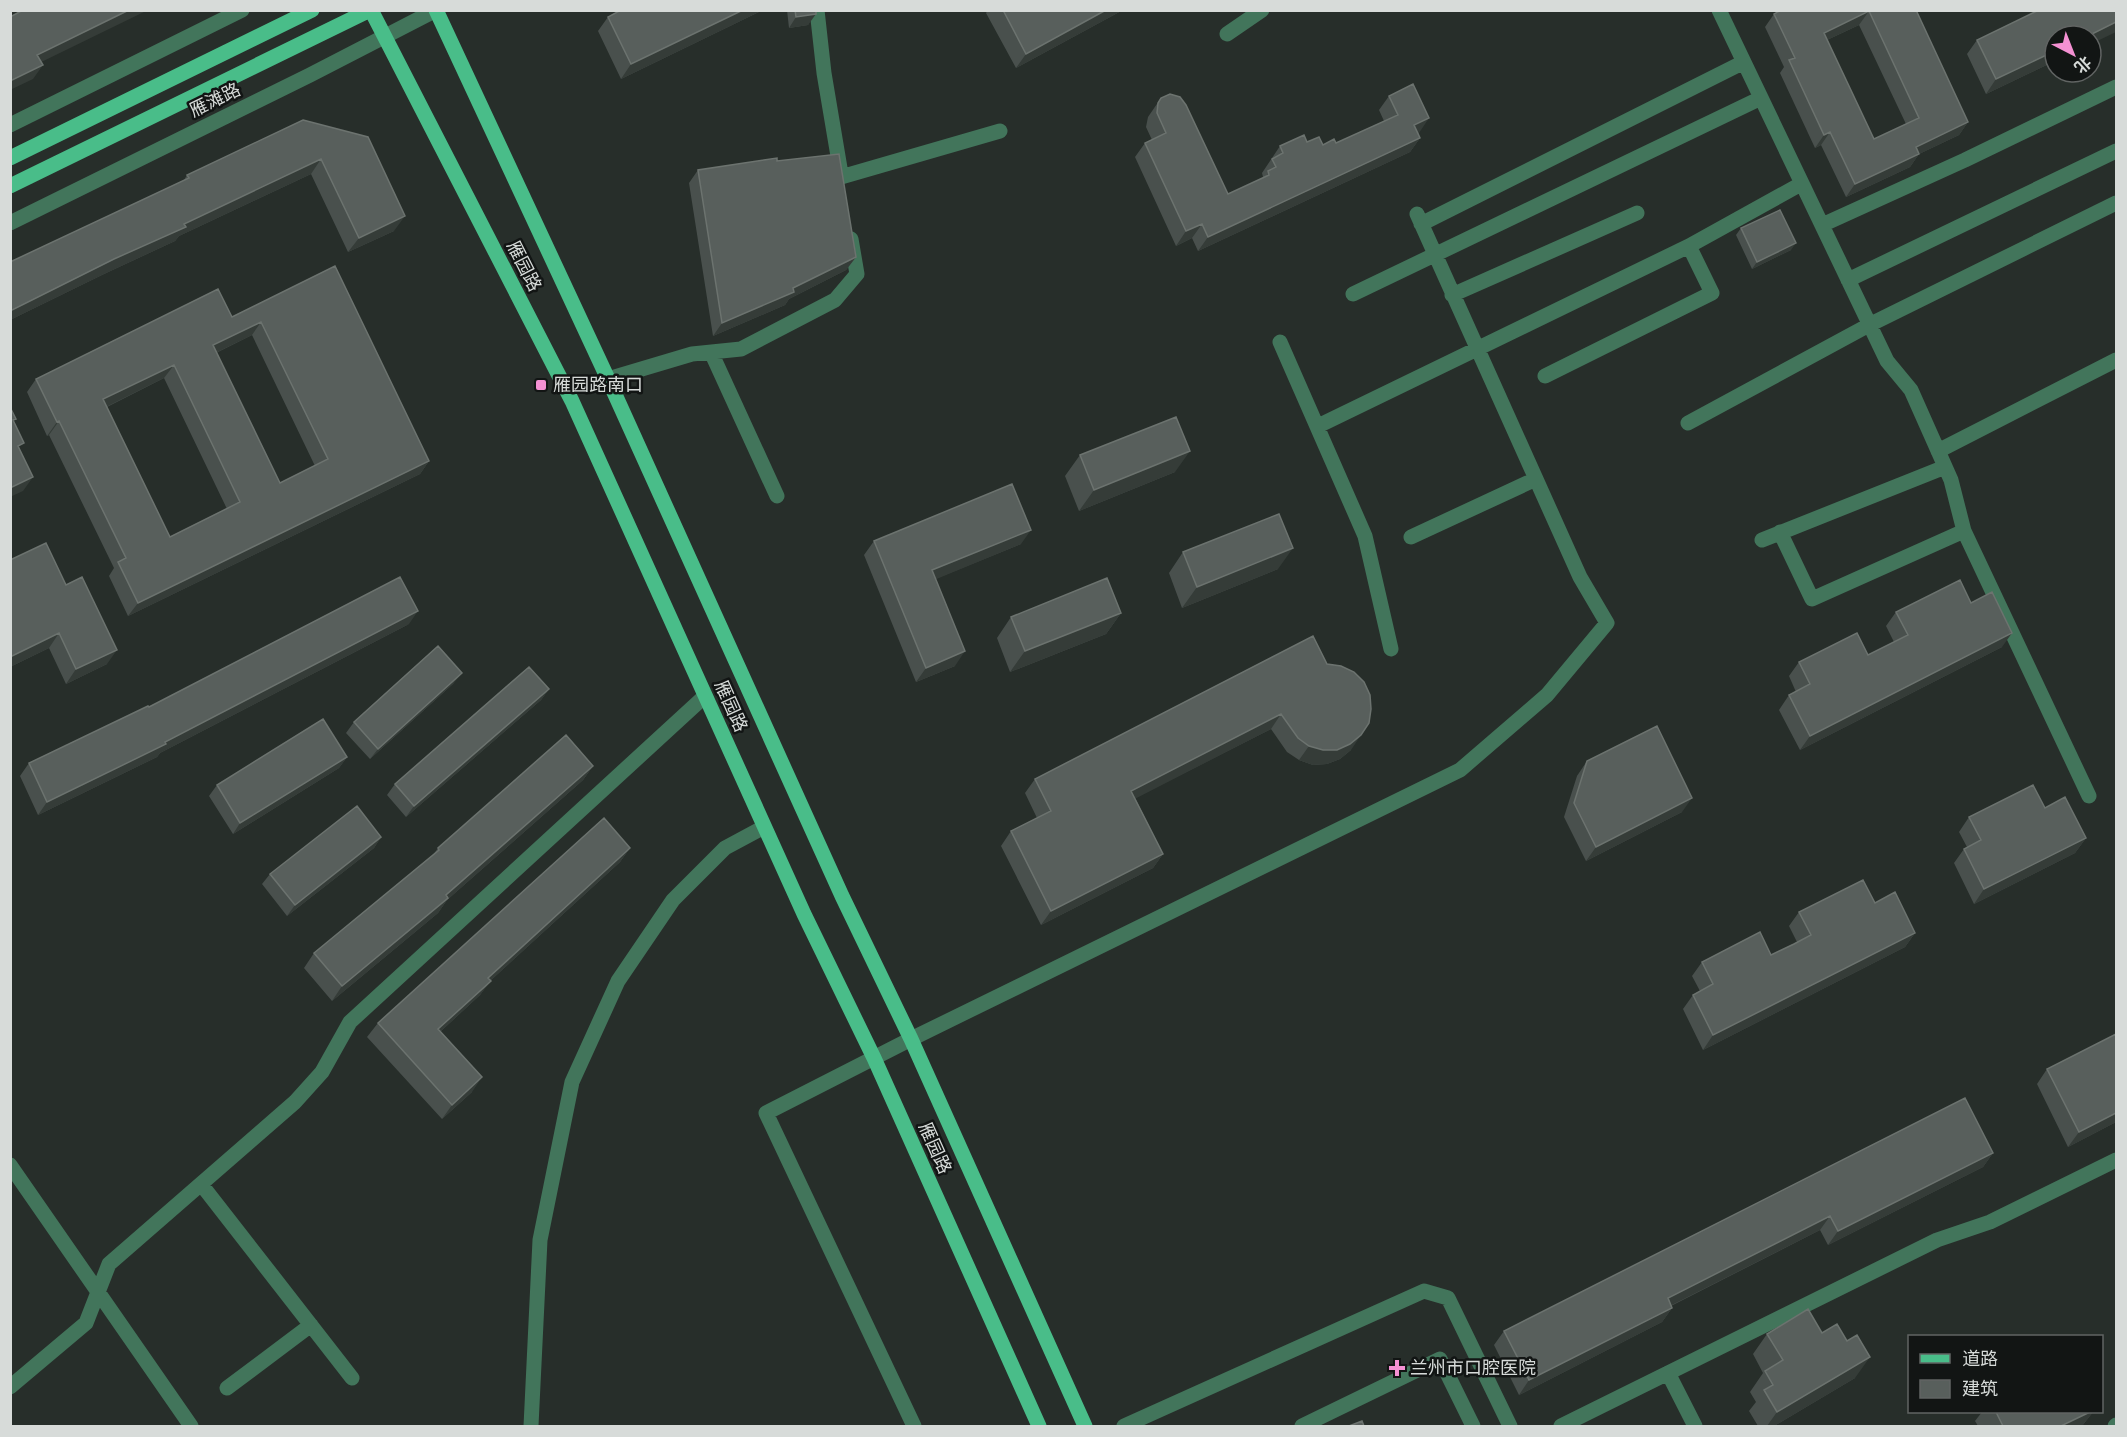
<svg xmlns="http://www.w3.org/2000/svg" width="2127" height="1437" font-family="Signika,'Noto Sans SC',sans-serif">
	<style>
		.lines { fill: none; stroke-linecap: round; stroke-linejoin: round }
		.minor { stroke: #42755b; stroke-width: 15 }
		.major { stroke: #49bd89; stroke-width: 15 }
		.wall { fill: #49504d; fill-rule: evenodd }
		.shaded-wall { fill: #353c38 }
		.building { fill: #585f5c; stroke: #6c736f; stroke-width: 1.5; fill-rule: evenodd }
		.poi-dot { fill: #f491d3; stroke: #121514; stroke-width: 2 }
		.labels { text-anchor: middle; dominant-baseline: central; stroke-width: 5; stroke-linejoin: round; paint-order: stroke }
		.street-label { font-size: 18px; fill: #d7dbd9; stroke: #121514 }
		.poi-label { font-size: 18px; fill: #d7dbd9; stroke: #121514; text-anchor: start }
	</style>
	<rect width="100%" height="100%" fill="#272e2a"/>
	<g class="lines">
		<path class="minor" d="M817 10 824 73 841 174
			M1719 10 1887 361 1911 390 1951 480 1964 531 2089 796
			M1227 34 1262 10
			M10 125 242 10
			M841 177 1000 131
			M10 223 310 75 436 10
			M1421 224 1744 62
			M1822 225 1965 160 2116 87
			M1848 280 2116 151
			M1353 294 1761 98
			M1452 295 1637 213
			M1280 342 1365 536 1391 649
			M711 352 777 496
			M1545 376 1712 293 1689 246
			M608 379 692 354 741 349 835 300 857 274 851 239
			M1688 423 1869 325 2116 203
			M1318 426 1689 246 1801 184
			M1938 451 2116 360
			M1780 532 1812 599 1964 531
			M1411 537 1536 479
			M1762 540 1945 467
			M10 1165 191 1426
			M201 1184 352 1378
			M1668 1373 1695 1426
			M10 1387 86 1323 109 1264 295 1102 322 1072 350 1022 705 696
			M227 1388 311 1325
			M531 1426 540 1240 572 1082 618 981 673 900 725 848 764 827
			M914 1426 766 1113 911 1039 1460 770 1547 695 1607 623 1580 577 1417 214
			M1124 1426 1424 1291 1448 1298 1510 1426
			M1302 1426 1440 1359 1473 1426
			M1561 1426 1937 1240 1990 1222 2116 1160
			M2115 1426 2116 1425"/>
		<path class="major" d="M371 10 572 401 804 914 874 1058 1039 1426
			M436 10 608 379 842 896 911 1039 1085 1426
			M10 158 312 10
			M10 186 370 10"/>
	</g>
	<path class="wall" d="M621 10H763L621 79 598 31 608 17Z
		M787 10H816L808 25 789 28Z
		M988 10H1123L1016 68 986 13Z
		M1916 10 1968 122 1959 135 1919 154 1910 167 1846 197 1821 145 1815 148 1780 73 1784 67 1765 27 1774 14ZM1859 25 1906 124 1874 139 1827 40Z
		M2055 36V61L1986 94 1967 54 1977 40Z
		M1389 96 1419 133H1418L1420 138 1410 152 1198 251 1192 238 1176 246 1135 157 1145 143 1152 140 1146 127 1148 117 1161 98 1228 194 1263 178V177L1262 173 1280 146 1307 142 1323 145 1336 143 1384 121 1379 110Z
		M303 120 394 231 348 252 311 174 179 236 175 241 104 274 10 320V262L184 180 187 175Z
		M777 161 856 257 846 270 789 299 785 305 713 336 689 183 698 170Z
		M1741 228 1791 250 1752 269 1736 235Z
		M335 266 429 461 420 474 128 616 109 576 114 568 49 435 47 436 27 392 36 379 232 317ZM252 335 315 466 280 483 216 353ZM164 378 227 509 170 537 107 407Z
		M1080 455 1175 472 1079 511 1065 476Z
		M874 541 1021 544 935 579 955 666 916 682 864 555Z
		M1183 552 1278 569 1182 608 1169 573Z
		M10 560 66 585 107 664 66 684 49 648 10 667Z
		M1971 603 2002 647 1800 750 1779 710 1789 695 1796 692 1789 676 1799 662 1868 655 1894 642 1886 626 1896 612Z
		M1121 613 1106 634 1010 672 997 638 1011 617Z
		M409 624 160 753 157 757 38 815 20 776 29 763 149 707Z
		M1313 636 1351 750 1340 759 1327 764 1313 765 1299 760 1287 752 1271 729 1135 798 1163 854 1153 868 1041 925 1001 846 1011 831 1037 818 1025 793 1035 779Z
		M454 683 370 759 346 733 354 722Z
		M549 689 541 700 406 817 387 795 395 784Z
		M347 757 339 768 233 834 209 796 217 785Z
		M1587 761 1682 812 1586 861 1564 817 1577 776Z
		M593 766 583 780 447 900 438 913 332 1001 304 968 314 953 433 855 438 848Z
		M2045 808 2086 838 2075 853 1974 904 1954 863 1964 849 1967 847 1959 832 1969 817Z
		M381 837 374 848 287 916 262 884 270 874Z
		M630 848 620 862 490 981 480 995 440 1032 472 1092 442 1119 367 1037 378 1023Z
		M1875 903 1915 933 1905 947 1703 1050 1683 1009 1693 995 1700 991 1692 976 1702 962 1771 955 1797 942 1789 926 1799 912Z
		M2047 1069 2116 1122 2068 1147 2037 1084Z
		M1993 1153 1983 1167 1828 1245 1820 1230 1671 1306 1672 1308 1662 1322 1519 1395 1494 1345 1504 1331Z
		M1822 1333 1855 1378 1774 1426H1758L1749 1411 1756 1402 1750 1392 1763 1373 1753 1354 1767 1334Z
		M1982 1412H2093L2082 1426H1978L1975 1421Z"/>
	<path class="shaded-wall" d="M129 10H148L27 69 37 55Z
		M743 10H763L621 79 631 64Z
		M1106 10H1123L1016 68 1026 54Z
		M1869 11 1859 25 1814 46 1824 33Z
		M816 14 808 25 789 28 796 17Z
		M2116 22V32L2091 44V36H2088Z
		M2055 51V61L1986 94 1996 79Z
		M43 65 33 79 10 90V81Z
		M1429 118 1419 133 1404 139 1414 125Z
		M1968 122 1959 135 1919 154 1910 167 1846 197 1855 184 1916 147Z
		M1830 132 1821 145 1815 148 1824 135Z
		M1420 138 1410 152 1198 251 1208 237Z
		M321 159 311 174 179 236 175 241 104 274 10 320V311L184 224Z
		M405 216 394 231 348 252 359 238Z
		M1202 224 1192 238 1176 246 1186 231Z
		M1796 243 1791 250 1752 269 1757 262Z
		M856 257 846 270 789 299 785 305 713 336 722 323Z
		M261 322 252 335 203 359 213 345Z
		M174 365 164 378 94 413 103 399Z
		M59 421 49 435 47 436 57 422Z
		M1190 451 1175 472 1079 511 1094 490Z
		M429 461 420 474 128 616 138 603Z
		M33 477 23 491 10 497V488Z
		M1031 530 1021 544 922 585 932 570Z
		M1293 548 1278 569 1182 608 1197 587Z
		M418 611 409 624 160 753 157 757 38 815 47 802 165 742Z
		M1121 613 1106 634 1010 672 1025 651Z
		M59 633 49 648 10 667V657Z
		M2012 633 2002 647 1800 750 1810 736Z
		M117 650 107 664 66 684 76 669Z
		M965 651 955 666 916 682 926 668Z
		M462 673 454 683 370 759 378 749Z
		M549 689 541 700 406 817 414 806Z
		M1281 714 1271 729 1121 806 1131 791Z
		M1361 735 1351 750 1340 759 1327 764 1313 765 1299 760 1309 746Z
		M347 757 339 768 233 834 240 823Z
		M593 766 583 780 447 900 438 913 332 1001 342 986Z
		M1692 798 1682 812 1586 861 1596 847Z
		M381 837 374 848 287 916 295 905Z
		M2086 838 2075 853 1974 904 1984 889Z
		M630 848 620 862 478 992 488 978Z
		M1163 854 1153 868 1041 925 1051 911Z
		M1915 933 1905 947 1703 1050 1713 1035Z
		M491 981 480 995 428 1043 438 1029Z
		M482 1077 472 1092 442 1119 452 1105Z
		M2116 1113V1122L2068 1147 2079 1132Z
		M1993 1153 1983 1167 1828 1245 1838 1231Z
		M1830 1216 1820 1230 1658 1312 1668 1298Z
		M1672 1308 1662 1322 1519 1395 1529 1380Z
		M1870 1357 1855 1378 1774 1426H1767L1777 1412Z
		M2090 1412H2093L2082 1426H2061Z"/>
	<path class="building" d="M23 10H129L37 55 43 65 10 81V17Z
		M621 10H743L631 64 608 17Z
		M795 10H816V14L796 17Z
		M1003 10H1106L1026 54Z
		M1781 10H1916L1968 122 1916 147 1919 154 1855 184 1830 132 1824 135 1789 60 1795 58 1774 14ZM1869 11 1919 118 1874 139 1824 33Z
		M2039 10H2116V22L2088 36H2055V51L1996 79 1977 40Z
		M1413 84 1429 118 1414 125 1420 138 1208 237 1202 224 1186 231 1145 143 1166 133 1157 113 1158 103 1161 98 1170 94 1180 97 1186 105 1228 194 1269 175 1268 171 1276 167 1272 159 1283 153 1280 146 1304 135 1307 142 1319 137 1323 145 1334 139 1336 143 1398 115 1389 96Z
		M303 120 368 137 405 216 359 238 321 159 184 224 186 227 114 259 10 311V262L189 178 187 175Z
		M839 154 856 257 793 288 794 292 722 323 698 170 777 158V161Z
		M1780 210 1796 243 1757 262 1741 228Z
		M335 266 429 461 138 603 118 562 126 558 59 421 57 422 36 379 218 289 232 317ZM261 322 328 459 280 483 213 345ZM174 365 240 502 170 537 103 399Z
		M10 407 16 419 13 420 24 443 18 446 33 477 10 488Z
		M1176 417 1190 451 1094 490 1080 455Z
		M1012 484 1031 530 932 570 965 651 926 668 874 541Z
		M1279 514 1293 548 1197 587 1183 552Z
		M46 543 66 585 82 577 117 650 76 669 59 633 10 657V560Z
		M400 577 418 611 165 742 166 744 47 802 29 763 148 706 149 707Z
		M1107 578 1121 613 1025 651 1011 617Z
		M1960 580 1971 603 1992 592 2012 633 1810 736 1789 695 1810 684 1799 662 1857 633 1868 655 1908 635 1896 612Z
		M1313 636 1327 664 1341 666 1354 672 1364 682 1370 695 1371 709 1369 723 1361 735 1350 744 1337 750H1323L1309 746 1298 738 1281 714 1131 791 1163 854 1051 911 1011 831 1051 811 1035 779Z
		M438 646 462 673 378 749 354 722Z
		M529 667 549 689 414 806 395 784Z
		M323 719 347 757 240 823 217 785Z
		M1657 726 1692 798 1596 847 1574 803 1587 761Z
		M566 735 593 766 446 895 448 898 342 986 314 953 439 850 438 848Z
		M2033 785 2045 808 2065 797 2086 838 1984 889 1964 849 1981 840 1969 817Z
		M357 806 381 837 295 905 270 874Z
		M604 818 630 848 488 978 491 981 438 1029 482 1077 452 1105 378 1023Z
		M1863 880 1875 903 1895 892 1915 933 1713 1035 1693 995 1713 984 1702 962 1760 932 1771 955 1794 944 1811 935 1799 912Z
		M2116 1034V1113L2079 1132 2047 1069Z
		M1965 1098 1993 1153 1838 1231 1830 1216 1668 1298 1672 1308 1529 1380 1504 1331Z
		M1808 1309 1822 1333 1837 1324 1847 1341 1857 1335 1870 1357 1777 1412 1764 1390 1773 1385 1765 1371 1783 1360 1767 1334Z
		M1996 1412H2090L2061 1426H2003Z
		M1362 1421 1364 1426H1349Z"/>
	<g class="poi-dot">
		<rect x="535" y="379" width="12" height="12" rx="3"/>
		<path d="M1394 1359h6v6h6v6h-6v6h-6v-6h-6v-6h6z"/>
	</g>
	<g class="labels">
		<g class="street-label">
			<text transform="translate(215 100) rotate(-26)">雁滩路</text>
			<text transform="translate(524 266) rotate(63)">雁园路</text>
			<text transform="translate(731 706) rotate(66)">雁园路</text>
			<text transform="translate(935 1148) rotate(66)">雁园路</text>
		</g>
		<g class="poi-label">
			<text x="553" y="385">雁园路南口</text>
			<text x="1410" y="1368">兰州市口腔医院</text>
		</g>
	</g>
	<rect width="2127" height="1437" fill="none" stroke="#d7dbd9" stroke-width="24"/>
	<rect x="1908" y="1335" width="195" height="78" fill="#121514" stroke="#616463" stroke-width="1.5"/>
	<rect x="1920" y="1354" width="30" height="9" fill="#49bd89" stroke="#616463" stroke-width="1.5"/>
	<text x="1962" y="1365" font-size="18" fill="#d7dbd9">道路</text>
	<rect x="1920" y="1380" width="30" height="18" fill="#585f5c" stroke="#616463" stroke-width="1.5"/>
	<text x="1962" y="1395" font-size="18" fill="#d7dbd9">建筑</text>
	<g transform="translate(2073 54) rotate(138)"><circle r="28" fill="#121514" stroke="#616463" stroke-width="1.5"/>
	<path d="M0-4.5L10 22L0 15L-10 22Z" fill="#f491d3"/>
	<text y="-9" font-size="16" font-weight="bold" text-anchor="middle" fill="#d7dbd9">北</text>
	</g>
</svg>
